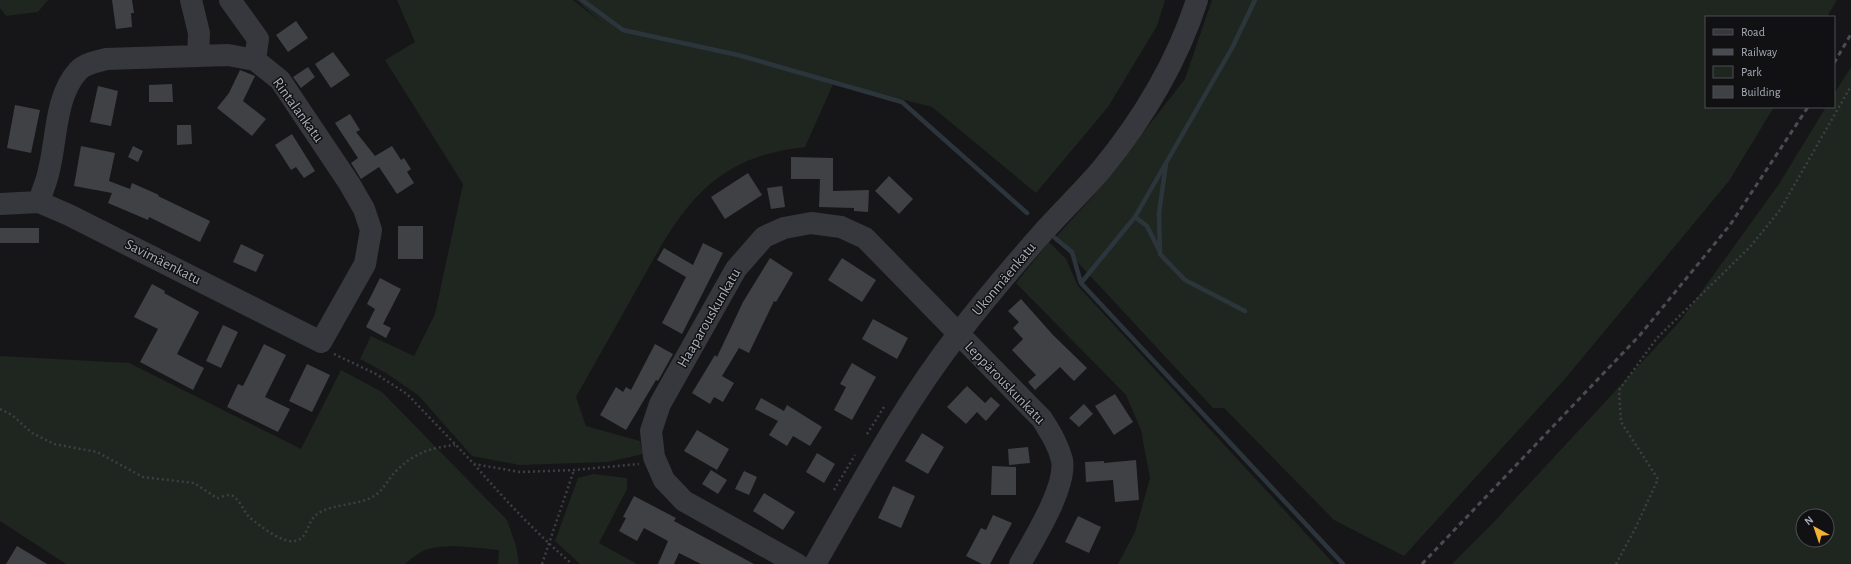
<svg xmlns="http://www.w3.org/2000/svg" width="1851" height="564" font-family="'Alegreya Sans',sans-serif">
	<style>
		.green { fill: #1e261f; fill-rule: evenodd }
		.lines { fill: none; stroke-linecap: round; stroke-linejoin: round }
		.stream { stroke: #2c353c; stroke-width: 4.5 }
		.building { fill: #404145 }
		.path { stroke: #3d3f44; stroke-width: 2.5; stroke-dasharray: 2 3; stroke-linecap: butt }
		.minor { stroke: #37383d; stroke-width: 22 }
		.rail { stroke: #4a4c52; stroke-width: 3; stroke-dasharray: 5 4; stroke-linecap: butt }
		.labels { text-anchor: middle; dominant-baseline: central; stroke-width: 3; stroke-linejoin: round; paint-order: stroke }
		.street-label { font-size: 15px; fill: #a8adb8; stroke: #111113 }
	</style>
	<rect width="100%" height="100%" fill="#161618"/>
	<path class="green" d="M0 0H48L38 12 6 16 0 8Z
		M397 0H573L602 23 576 0H1165L1157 26 1108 107 1036 193 932 107 834 82 805 147C781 150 756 155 735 167 685 194 661 247 634 294 615 328 595 363 576 397L586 426 640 441 643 454 608 462 520 465 472 456 419 396 386 373 360 359 371 336 414 356 435 314 463 184 385 60 415 42Z
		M1212 0H1837L1827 17H1706V107H1774L1729 181 1564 380 1404 556 1334 520 1224 408H1213L1055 238 1094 195 1185 79Z
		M1851 67V564H1452L1492 524 1681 320 1779 184 1826 107H1834V94ZM1803 516H1827V540H1803Z
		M1049 242 1066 259 1078 286 1334 564H1118L1135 532 1150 478 1141 430 1126 395 1016 283Z
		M0 356 129 363 301 449 341 370 382 392 507 520 516 546 519 564H498L499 550C480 548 446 543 428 549 419 552 412 558 405 564H66L0 521Z
		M593 474 627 478V489L599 543 637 564H580L555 541 578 478Z"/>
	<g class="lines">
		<path class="stream" d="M582 0 623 30 738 55 902 102 1027 213
			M1166 164 1159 213 1160 254 1185 280 1245 311
			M1135 217 1147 226 1160 252
			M1055 238 1072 252 1081 283 1343 564
			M1081 283 1135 217 1232 48 1255 0"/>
	</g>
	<path class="building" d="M112 0H132L134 13H131L132 27 116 29Z
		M296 21 308 38 288 52 276 35Z
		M333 52 350 75 331 88 315 64Z
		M308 67 315 77 301 88 293 77Z
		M240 70 255 76 243 101 266 119 252 136 217 108 229 93Z
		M172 84 173 102H149V85Z
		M98 86 118 91 111 126 90 122Z
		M15 105 40 110 31 153 7 148Z
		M350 114 360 130 356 132 375 156 392 146 401 160 404 158 411 169 407 172 414 183 397 194 379 167 361 179 351 163 358 158 335 123Z
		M177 125H191L192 144 177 145Z
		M292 134 315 171 304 178 296 167 291 170 275 145Z
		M81 146 115 153 109 181 130 189 132 183 159 195 158 196 210 221 200 242 149 217 148 220 108 203 112 193 74 186Z
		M133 146 143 151 138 162 128 157Z
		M791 157 833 158V191L869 190 868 212 854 211V208L819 207 820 179H791Z
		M748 173 762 195 725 219 711 197Z
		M889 176 913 199 899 214 875 191Z
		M782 186 785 207 771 209 767 188Z
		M398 226H423V259H398Z
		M0 228H39V243H0Z
		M703 243 723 253 682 334 662 323 686 277 657 260 664 248 693 265Z
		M241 244 264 255 256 272 233 262Z
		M770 258 793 273 776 302 774 301 749 353 739 348 722 376 734 383 723 402 714 397 710 404 692 393 715 355 717 357 743 302Z
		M842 258 876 280 862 302 828 280Z
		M380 278 401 289 383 324 391 328 386 338 366 327 375 309 367 304Z
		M152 284 165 291 164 293 199 312 177 354 204 368 193 390 140 362 158 329 134 317Z
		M1021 299 1053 335 1087 368 1074 381 1060 367 1035 390 1028 382 1036 375 1012 350 1023 339 1013 328 1019 322 1008 311Z
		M873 319 908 338 897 359 862 339Z
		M223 325 238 332 221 368 206 361Z
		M264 344 286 355 265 397 290 409 278 432 227 407 238 384 243 386Z
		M655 344 673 354 658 381 656 380 626 430 600 415 616 387 623 392 626 387 631 390Z
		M852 363 876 377 852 420 834 410 846 387 840 384Z
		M307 364 330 375 312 412 289 401Z
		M967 386 985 403 991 397 1000 405 986 421 977 412 966 424 947 407Z
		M1115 394 1133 422 1114 435 1095 406Z
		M761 398 784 411 787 405 822 427 810 446 793 436 787 446 769 435 778 421 755 409Z
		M1084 404 1093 414 1079 427 1069 418Z
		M697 430 729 449 717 470 684 451Z
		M922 433 944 447 928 474 905 461Z
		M1028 447 1030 463 1009 465 1008 449Z
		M817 453 835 464 824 483 806 472Z
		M1136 460 1139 500 1115 502 1113 480 1086 482 1085 462 1104 461V463Z
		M992 466 1016 467V495H991Z
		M711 470 727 480 718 494 702 484Z
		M744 471 757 477 749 495 735 489Z
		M893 486 915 496 901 528 878 518Z
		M764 493 795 512 783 530 753 511Z
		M634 496 676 518 674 521 754 564H701L679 553 674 564H658L668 541 644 528 637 541 619 531 626 518 623 517Z
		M993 515 1012 523 990 564H982L966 556 981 528 986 530Z
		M1078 516 1101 527 1089 553 1065 542Z
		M17 546 47 564H6Z"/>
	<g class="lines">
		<path class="path" d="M334 354 376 374 407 394 474 464 520 472 574 470 639 464
			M0 409 12 415 32 433 54 444 97 452 143 477 194 483 217 498C220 498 225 495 229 495 238 495 244 512 249 517 259 525 281 543 294 541 308 540 307 522 316 515 331 503 359 506 374 496 384 490 388 479 396 471 414 453 430 448 455 445
			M867 434 884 407
			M474 464C505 500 536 533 572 564
			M834 490 855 455
			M542 564 574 470
			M1616 564 1636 527 1658 479 1621 422 1619 390 1657 338 1750 247 1780 210 1851 86"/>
		<path class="minor" d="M191 0 199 33 198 56
			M230 0 258 39 255 60
			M0 204 39 202 69 215 321 342 365 264 371 230 364 209 349 183 280 80 255 60 228 55 106 59C97 62 85 63 78 71 55 96 57 138 49 170 47 181 42 191 39 202
			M797 564 684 501 664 480 654 457 651 431 660 404 736 269 764 237 784 228 811 223 841 227 865 238 1042 419C1050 432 1058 444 1062 460 1067 487 1033 540 1020 564
			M815 564C860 486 903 405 959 333 986 298 1015 264 1045 230 1063 210 1083 191 1101 170 1142 120 1177 62 1197 0"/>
		<path class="rail" d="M1834 63 1851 34
			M1422 564 1640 335 1730 225 1808 107"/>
	</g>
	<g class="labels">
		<g class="street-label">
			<text transform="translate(298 110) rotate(54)">Rintalankatu</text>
			<text transform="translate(163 262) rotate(27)">Savimäenkatu</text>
			<text transform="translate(1004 279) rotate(-50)">Ukonmäenkatu</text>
			<text transform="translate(709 318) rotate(-60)">Haaparouskunkatu</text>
			<text transform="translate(1005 383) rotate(46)">Leppärouskunkatu</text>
		</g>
	</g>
	<rect x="1705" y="16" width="130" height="92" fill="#111113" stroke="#4d4f55"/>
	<rect x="1713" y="29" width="20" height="6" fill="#37383d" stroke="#4d4f55"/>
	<text x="1741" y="36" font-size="12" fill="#a8adb8">Road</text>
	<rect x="1713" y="49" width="20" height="6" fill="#4a4c52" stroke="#4d4f55"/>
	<text x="1741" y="56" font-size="12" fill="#a8adb8">Railway</text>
	<rect x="1713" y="66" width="20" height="12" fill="#1e261f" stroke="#4d4f55"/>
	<text x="1741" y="76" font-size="12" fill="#a8adb8">Park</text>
	<rect x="1713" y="86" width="20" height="12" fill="#404145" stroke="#4d4f55"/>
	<text x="1741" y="96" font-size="12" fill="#a8adb8">Building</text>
	<g transform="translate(1815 528) rotate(320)"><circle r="19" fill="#111113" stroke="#4d4f55"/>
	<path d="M0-3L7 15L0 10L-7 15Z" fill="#f2b134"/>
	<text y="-6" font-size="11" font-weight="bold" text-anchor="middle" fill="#a8adb8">N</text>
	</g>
</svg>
